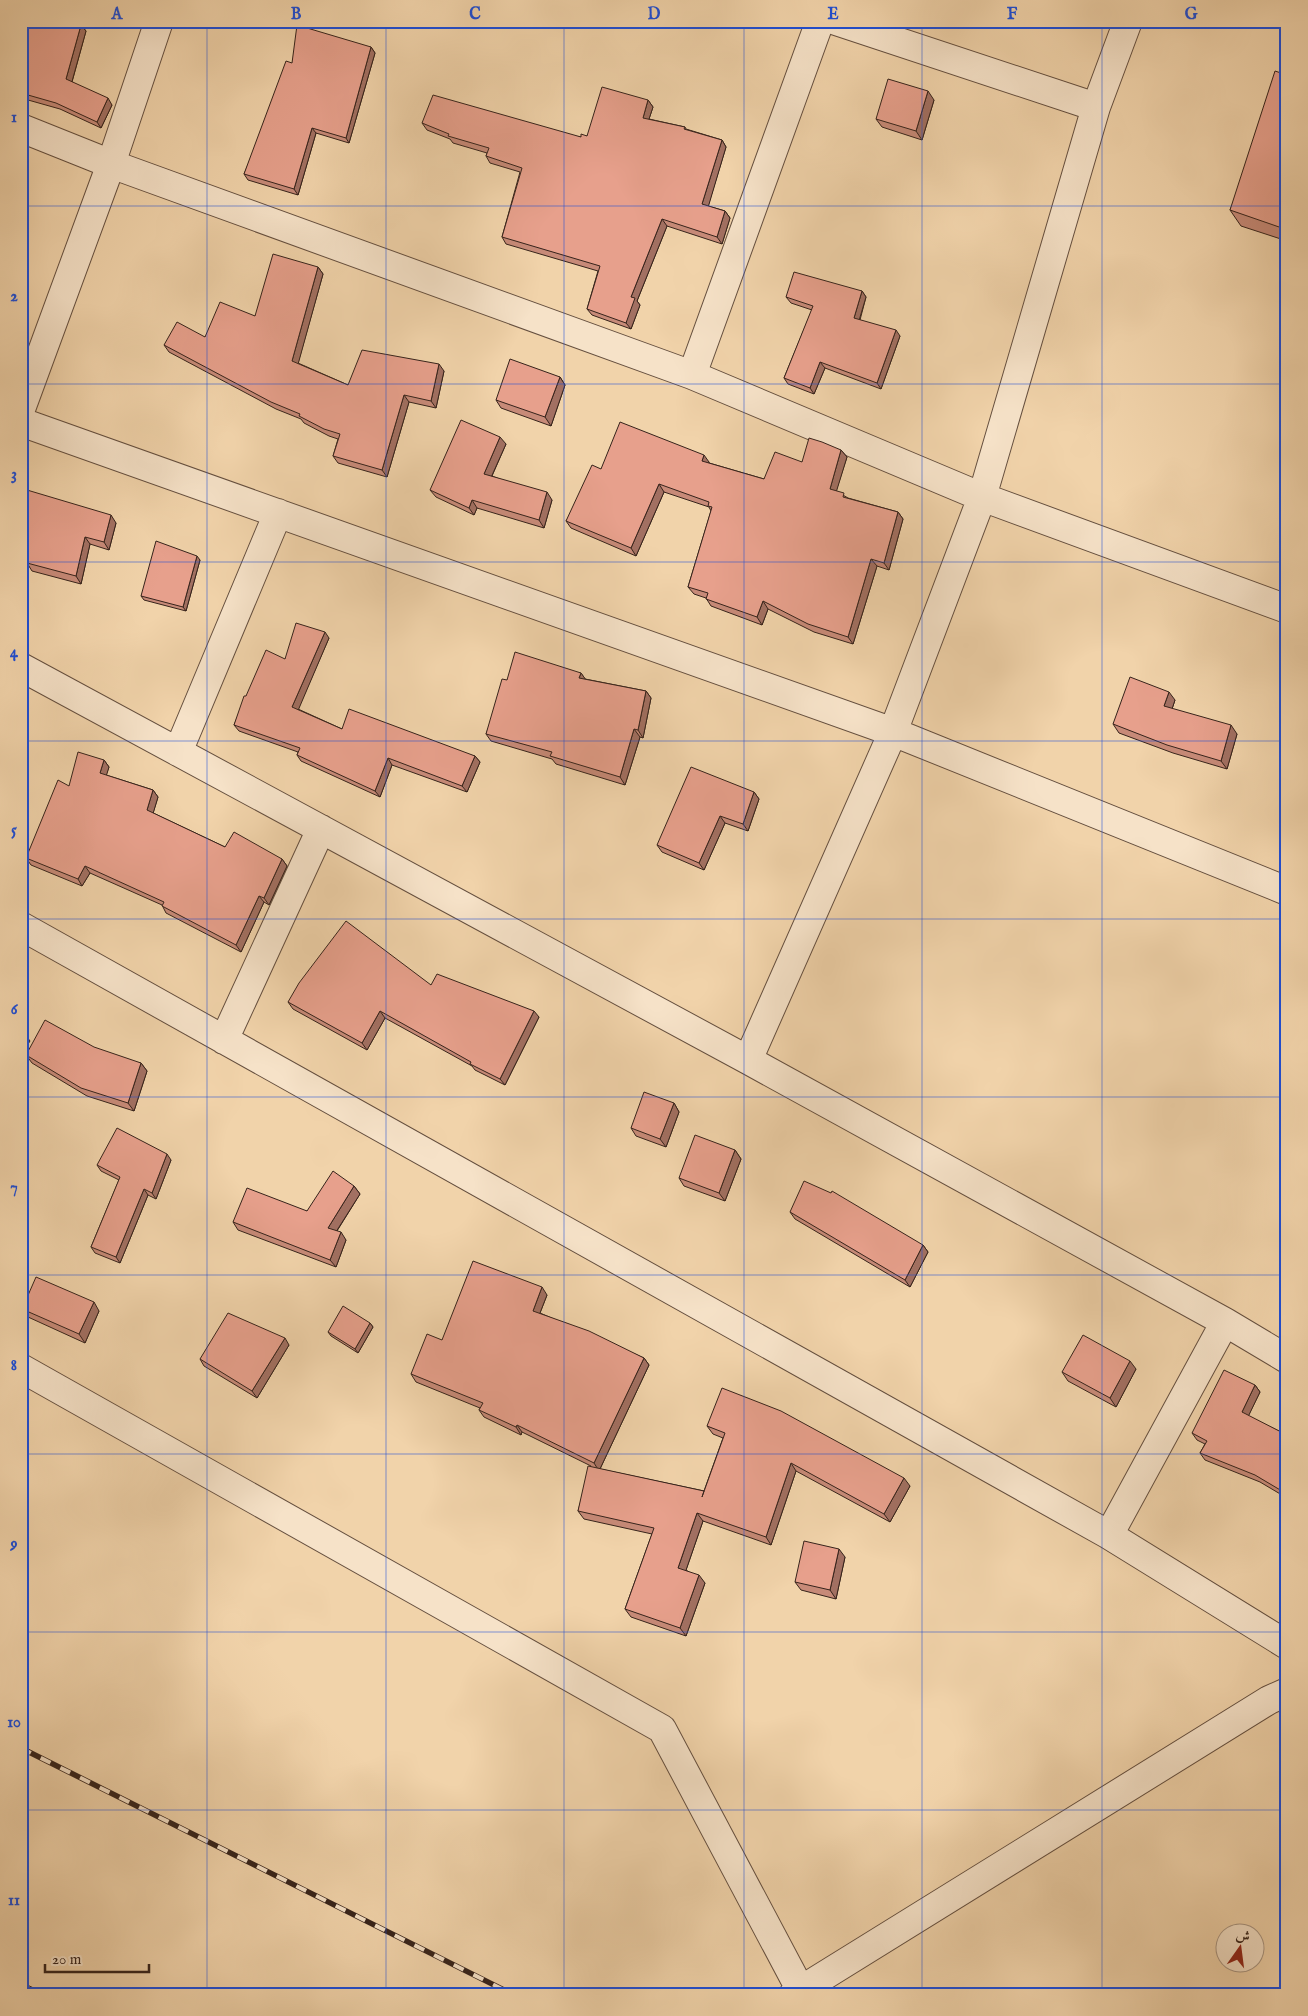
<svg xmlns="http://www.w3.org/2000/svg" width="1308" height="2016" font-family="'IM FELL English',Amiri,serif">
	<style>
		.lines { fill: none; stroke-linecap: round; stroke-linejoin: round }
		.minor-casing { stroke: #654f3f; stroke-width: 30 }
		.minor { stroke: #f6e2c8; stroke-width: 28 }
		.rail-casing { stroke: #36231b; stroke-width: 5.5 }
		.rail { stroke: #f6e2c8; stroke-width: 4; stroke-dasharray: 11; stroke-linecap: butt }
		.wall { fill: #c78a78; stroke: #36231b }
		.shaded-wall { fill: #a27062; stroke: #36231b }
		.building { fill: #e7a08c; stroke: #36231b }
		.grid { fill: none; stroke: #1d4ed8; stroke-width: 1; stroke-opacity: 0.55 }
		.neatline { fill: none; stroke: #1d4ed8; stroke-width: 2 }
		.grid-label { font-size: 16px; text-anchor: middle; font-weight: bold; fill: #1d4ed8 }
	</style>
	<rect width="100%" height="100%" fill="#f1d3aa"/>
	<filter id="stains"><feTurbulence type="fractalNoise" baseFrequency=".004" numOctaves="4"/><feColorMatrix values="0 0 0 0 .2 0 0 0 0 .09 0 0 0 0 .02 0 0 0 .5 -.17"/></filter>
	<radialGradient id="worn" r=".72"><stop offset=".6" stop-color="#630" stop-opacity="0"/><stop offset="1" stop-color="#630" stop-opacity=".3"/></radialGradient>
	<g class="lines">
		<defs>
			<path id="minor" d="M836 21 1096 107
				M21 128 111 164 692 375 982 497 1287 609
				M692 375 820 21
				M21 409 111 164 159 21
				M21 422 893 732 1287 891
				M21 667 748 1060 1225 1322 1287 1359
				M178 752 278 513
				M21 926 1109 1535 1287 1645
				M224 1040 321 829
				M748 1060 893 732 982 497 1096 107 1128 21
				M21 1368 662 1729 801 1991
				M1109 1535 1225 1322
				M793 1995 1269 1700 1287 1692"/>
		</defs>
		<use href="#minor" class="minor-casing"/>
		<use href="#minor" class="minor"/>
		<defs>
			<path id="rail" d="M21 1748 514 1995"/>
		</defs>
		<use href="#rail" class="rail-casing"/>
		<use href="#rail" class="rail"/>
	</g>
	<path class="wall" d="M21 21 77 24 81 25 86 31 72 82 112 105 101 128 60 109 21 98Z
		M371 47 375 53 349 143 316 133 298 195 248 180 244 174 292 63Z
		M1287 75V241L1241 226 1230 210Z
		M648 100 653 107 649 119 685 127 686 129 722 140 726 147 708 206 725 211 730 218 722 244 667 226 637 301 640 305 631 329 592 315 587 309 598 271 506 244 502 237 520 172 490 163 486 156 487 153 453 143 450 139 427 130 422 123 581 137 587 136Z
		M934 100 922 140 882 127 876 119Z
		M318 267 323 274 298 363 348 385 444 371 436 408 409 402 387 477 338 463 333 456 338 439 329 436 304 423 301 419 276 409 169 352 164 345 205 337 255 316Z
		M862 291 866 297 860 320 900 336 881 389 825 368 814 394 788 384 784 378 812 310 791 303 786 297Z
		M560 377 565 385 551 426 501 408 496 400Z
		M506 444 492 476 552 500 544 528 477 508 474 515 436 497 430 490Z
		M841 450 847 457 836 491 848 498 898 512 903 519 889 570 877 566 853 644 814 632 768 609 762 625 711 606 706 598 694 594 688 587 711 511 709 507 664 492 636 556 571 528 566 521 601 469 709 462V463L764 479 802 462Z
		M21 504 116 523 109 550 90 544 81 584 32 571 27 563 21 560Z
		M200 560 186 611 144 600 141 596Z
		M329 638 298 709 342 729 475 756 480 762 467 792 392 765 380 797 301 761 297 755 298 752 239 731 234 725 246 696 285 659Z
		M581 673 585 679 646 691 651 698 643 738 640 737 625 785 556 764 552 759 491 741 486 734 507 680Z
		M1175 700 1172 709 1237 734 1227 769 1173 753 1119 733 1113 724Z
		M104 760 109 767 106 775 153 790 158 797 153 813 225 847 282 859 287 866 269 905 264 902 241 952 166 913 162 905 90 873 82 886 31 865 26 858 69 786Z
		M754 792 759 799 748 831 725 823 704 870 662 852 657 845Z
		M431 985 539 1017 505 1085 475 1070 472 1066 385 1018 367 1050 293 1009 288 1002Z
		M26 1055 141 1063 147 1071 134 1111 87 1096 32 1063Z
		M674 1103 679 1112 666 1147 636 1136 631 1128Z
		M735 1150 741 1159 725 1201 684 1186 679 1178Z
		M171 1160 156 1199 148 1195 120 1263 95 1253 91 1247 119 1180 101 1171 97 1165Z
		M354 1186 360 1194 337 1231 346 1240 336 1267 238 1230 233 1222 307 1211Z
		M790 1212 923 1245 928 1252 910 1287 795 1219Z
		M547 1295 540 1313 644 1358 649 1365 600 1469 704 1491 723 1438 713 1434 707 1426 910 1486 890 1522 796 1471 771 1545 703 1521 686 1570 705 1583 686 1636 631 1617 625 1609 652 1534 584 1519 578 1511 591 1466 522 1432 521 1435 484 1417 479 1410 480 1408 416 1382 411 1374 442 1340Z
		M22 1309 99 1311 85 1343 28 1317Z
		M370 1323 373 1327 358 1353 331 1336 328 1332Z
		M289 1345 257 1398 204 1366 200 1359Z
		M1136 1369 1116 1407 1068 1381 1062 1372Z
		M1255 1385 1260 1392 1248 1416 1287 1435V1498L1260 1482 1205 1460 1200 1453 1205 1444 1197 1440 1192 1433Z
		M845 1557 836 1599 801 1590 795 1582Z"/>
	<path class="shaded-wall" d="M71 21H79L76 28 71 22Z
		M81 25 86 31 71 85 66 79Z
		M371 47 375 53 349 143 346 138Z
		M928 91 934 100 922 140 916 131Z
		M108 98 112 105 101 128 97 122Z
		M648 100 653 107 647 125 643 118Z
		M312 128 316 133 298 195 294 189Z
		M722 140 726 147 707 211 702 204Z
		M725 211 730 218 722 244 717 237Z
		M1287 213V234L1282 228Z
		M662 219 667 226 637 301 640 305 631 329 626 323 631 297Z
		M318 267 323 274 297 368 292 361Z
		M862 291 866 297 858 324 854 318Z
		M896 330 900 336 881 389 877 383Z
		M820 362 825 368 814 394 810 388Z
		M439 364 444 371 436 408 431 401Z
		M560 377 565 385 551 426 545 417Z
		M404 395 409 402 387 477 382 470Z
		M500 437 506 444 489 482 484 474Z
		M841 450 847 457 835 496 830 489Z
		M704 455 709 462 707 468 702 461Z
		M659 484 664 492 636 556 631 548Z
		M547 492 552 500 544 528 539 520Z
		M472 500 477 508 474 515 469 508Z
		M898 512 903 519 889 570 884 563Z
		M111 515 116 523 109 550 104 542Z
		M85 537 90 544 81 584 76 576Z
		M197 556 200 560 186 611 183 607Z
		M871 559 877 566 853 644 848 637Z
		M763 601 768 609 762 625 757 617Z
		M325 632 329 638 297 713 292 707Z
		M581 673 586 680 579 678Z
		M646 691 651 698 643 738 638 730Z
		M1169 692 1175 700 1170 715 1164 706Z
		M1231 725 1237 734 1227 769 1221 761Z
		M634 729 640 737 625 785 620 777Z
		M475 756 480 762 467 792 462 786Z
		M388 758 392 765 380 797 375 791Z
		M104 760 109 767 105 780 100 773Z
		M153 790 158 797 152 817 147 810Z
		M754 792 759 799 748 831 743 824Z
		M720 816 725 823 704 870 699 863Z
		M282 859 287 866 269 905 264 898Z
		M85 866 90 873 82 886 78 879Z
		M259 896 264 902 241 952 236 945Z
		M380 1011 385 1018 367 1050 362 1043Z
		M534 1011 539 1017 505 1085 500 1079Z
		M24 1033 30 1041 21 1055V1037Z
		M141 1063 147 1071 134 1111 128 1103Z
		M674 1103 679 1112 666 1147 660 1139Z
		M735 1150 741 1159 725 1201 719 1193Z
		M167 1154 171 1160 156 1199 152 1193Z
		M354 1186 360 1194 334 1235 328 1228Z
		M144 1189 148 1195 120 1263 116 1257Z
		M341 1232 346 1240 336 1267 330 1260Z
		M923 1245 928 1252 910 1287 905 1280Z
		M542 1287 547 1295 538 1318 533 1311Z
		M94 1302 99 1311 85 1343 79 1334Z
		M370 1323 373 1327 358 1353 355 1349Z
		M285 1338 289 1345 257 1398 252 1391Z
		M644 1358 649 1365 599 1471 594 1463Z
		M1130 1361 1136 1369 1116 1407 1110 1398Z
		M1255 1385 1260 1392 1247 1419 1242 1412Z
		M517 1425 522 1432 521 1435 516 1427Z
		M791 1463 796 1471 771 1545 766 1537Z
		M904 1478 910 1486 890 1522 884 1514Z
		M697 1513 703 1521 684 1576 678 1568Z
		M839 1549 845 1557 836 1599 830 1590Z
		M699 1575 705 1583 686 1636 680 1628Z
		M21 1969 27 1976 23 1988 21 1986Z"/>
	<path class="building" d="M21 21H71V22L81 25 66 79 108 98 97 122 56 103 21 93Z
		M297 25 371 47 346 138 312 128 294 189 244 174 286 61 292 63Z
		M1275 71 1287 75V213L1282 228 1230 210Z
		M888 79 928 91 916 131 876 119Z
		M602 87 648 100 643 118 685 127 684 129 722 140 702 204 725 211 717 237 662 219 631 297 635 298 626 323 587 309 600 266 502 237 522 168 486 156 489 148 448 136 449 134 422 123 433 95 581 137V134L587 136Z
		M273 254 318 267 292 361 348 385 362 350 439 364 431 401 404 395 382 470 333 456 340 434 324 429 299 416 300 414 271 402 164 345 177 322 205 337 220 302 255 316Z
		M794 272 862 291 854 318 896 330 877 383 820 362 810 388 784 378 813 306 786 297Z
		M510 359 560 377 545 417 496 400Z
		M461 420 500 437 484 474 547 492 539 520 472 500 469 508 430 490Z
		M620 422 704 455 702 461 764 479 775 452 802 462 809 438 822 442 841 450 830 489 844 493 843 497 898 512 884 563 871 559 848 637 808 624 763 601 757 617 706 599 708 593 688 587 712 507 708 506 709 502 659 484 631 548 566 521 592 465 601 469Z
		M27 490 111 515 104 542 85 537 76 576 27 563 28 558 21 555V504Z
		M156 541 197 556 183 607 141 596Z
		M296 623 325 632 292 707 342 729 349 709 475 756 462 786 388 758 375 791 297 755 300 748 234 725 244 696H246L266 650 285 659Z
		M515 652 581 673 579 678 646 691 638 730 634 729 620 777 550 756 552 752 486 734 502 679 507 680Z
		M1130 677 1169 692 1164 706 1231 725 1221 761 1167 745 1113 724Z
		M78 752 104 760 100 773 153 790 147 810 225 847 234 832 282 859 264 898 259 896 236 945 162 906 164 902 85 866 78 879 26 858 58 780 69 786Z
		M691 767 754 792 743 824 720 816 699 863 657 845Z
		M346 921 431 985 437 974 534 1011 500 1079 470 1064 471 1062 380 1011 362 1043 288 1002 299 983Z
		M45 1020 94 1047 141 1063 128 1103 81 1088 26 1055Z
		M644 1092 674 1103 660 1139 631 1128Z
		M117 1128 167 1154 152 1193 144 1189 116 1257 91 1247 120 1177 97 1165Z
		M695 1135 735 1150 719 1193 679 1178Z
		M333 1171 354 1186 328 1228 341 1232 330 1260 233 1222 247 1188 307 1211Z
		M804 1181 831 1193 832 1191 923 1245 905 1280 790 1212Z
		M473 1261 542 1287 533 1311 589 1331 644 1358 594 1463 517 1425 516 1427 479 1410 483 1403 411 1374 427 1334 442 1340Z
		M36 1277 94 1302 79 1334 22 1309Z
		M343 1306 370 1323 355 1349 328 1332Z
		M228 1313 285 1338 252 1391 200 1359Z
		M1083 1335 1130 1361 1110 1398 1062 1372Z
		M1224 1370 1255 1385 1242 1412 1287 1435V1494L1255 1475 1200 1453 1207 1441 1192 1433Z
		M722 1388 781 1411 904 1478 884 1514 791 1463 766 1537 697 1513 678 1568 699 1575 680 1628 625 1609 654 1528 578 1511 588 1466 704 1491 702 1497 725 1433 707 1426Z
		M804 1541 839 1549 830 1590 795 1582Z
		M21 1982 40 1991 38 1995H21Z"/>
	<path class="grid" d="M207 21V1995M386 21V1995M564 21V1995M744 21V1995M922 21V1995M1102 21V1995M21 206H1287M21 384H1287M21 562H1287M21 741H1287M21 919H1287M21 1097H1287M21 1275H1287M21 1454H1287M21 1632H1287M21 1810H1287"/>
	<rect width="1308" height="2016" fill="none" stroke="#f1d3aa" stroke-width="55"/>
	<g transform="translate(1240 1948) rotate(14)"><circle r="24" fill="#f6e2c8" stroke="#a99683"/>
	<path d="M0-4L9 19L0 12L-9 19Z" fill="#8f2418"/>
	<text y="-8" font-size="14" font-weight="bold" text-anchor="middle" fill="#36231b">ش</text>
	</g>
	<path d="M45 1964v8h104v-8" fill="none" stroke="#36231b" stroke-width="2.5"/>
	<text x="52" y="1964" font-size="15" fill="#36231b" stroke="#f6e2c8" stroke-width="4" paint-order="stroke">20 m</text>
	<rect x="28" y="28" width="1252" height="1960" class="neatline"/>
	<g class="grid-label">
		<text x="117" y="19">A</text>
		<text x="296" y="19">B</text>
		<text x="475" y="19">C</text>
		<text x="654" y="19">D</text>
		<text x="833" y="19">E</text>
		<text x="1012" y="19">F</text>
		<text x="1191" y="19">G</text>
		<text x="14" y="122">1</text>
		<text x="14" y="301">2</text>
		<text x="14" y="479">3</text>
		<text x="14" y="657">4</text>
		<text x="14" y="835">5</text>
		<text x="14" y="1014">6</text>
		<text x="14" y="1192">7</text>
		<text x="14" y="1370">8</text>
		<text x="14" y="1549">9</text>
		<text x="14" y="1727">10</text>
		<text x="14" y="1905">11</text>
	</g>
	<rect width="100%" height="100%" filter="url(#stains)"/>
	<rect width="100%" height="100%" fill="url(#worn)"/>
</svg>
